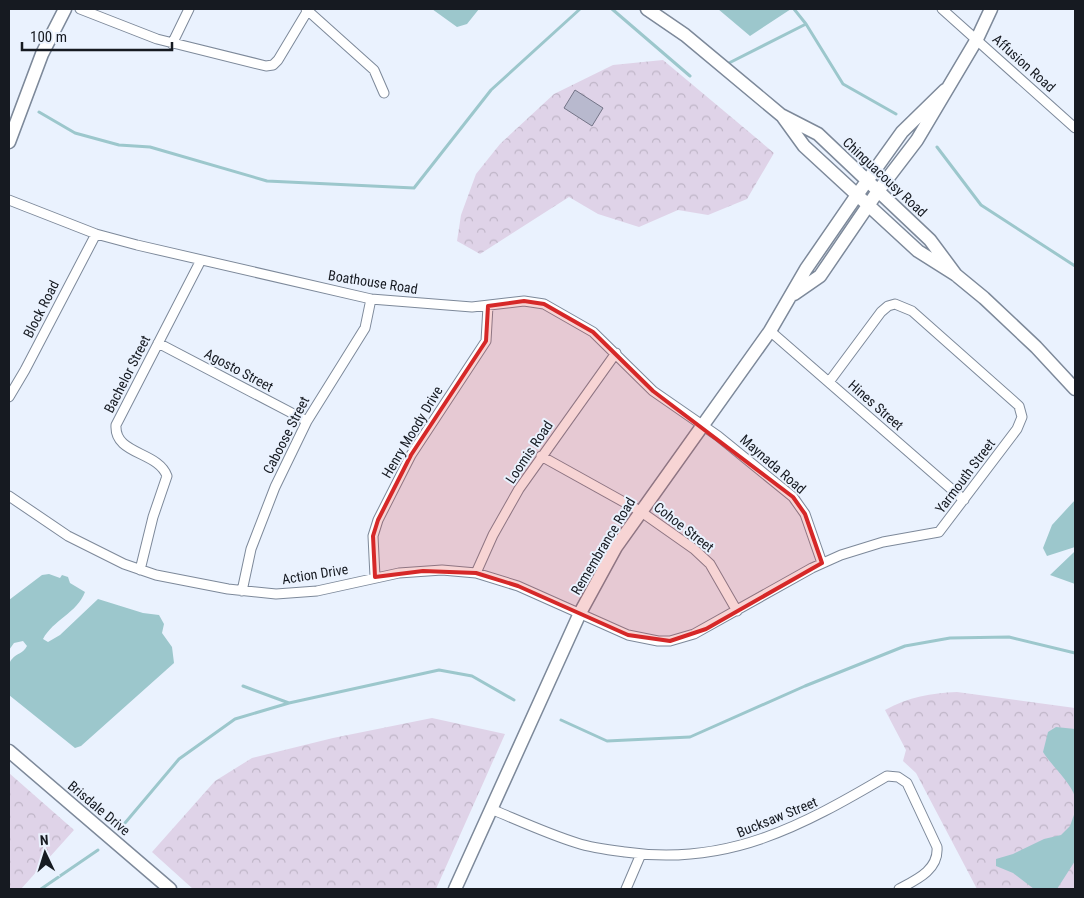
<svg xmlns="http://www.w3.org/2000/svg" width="1084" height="898" font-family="'Roboto Condensed',sans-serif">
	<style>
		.forest { fill: url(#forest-crowns) }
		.water { fill: #9cc7cc }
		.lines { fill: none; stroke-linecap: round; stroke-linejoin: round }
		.stream { stroke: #9cc7cc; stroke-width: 3 }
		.building { fill: #b8b9ce; stroke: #737487 }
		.street-casing { stroke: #7d899a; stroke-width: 11 }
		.secondary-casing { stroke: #7d899a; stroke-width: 15 }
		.street { stroke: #fff; stroke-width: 9 }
		.secondary { stroke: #fff; stroke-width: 12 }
		.marked { fill: #d62828; fill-opacity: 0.2; stroke: #d62828; stroke-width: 4; stroke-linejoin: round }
		.labels { text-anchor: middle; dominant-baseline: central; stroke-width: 4; stroke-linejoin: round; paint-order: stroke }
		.street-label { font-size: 14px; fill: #161a21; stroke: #eaf2fe }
	</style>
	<defs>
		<pattern id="forest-crowns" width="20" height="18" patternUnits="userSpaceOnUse" patternTransform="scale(1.25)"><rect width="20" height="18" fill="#dfd3e8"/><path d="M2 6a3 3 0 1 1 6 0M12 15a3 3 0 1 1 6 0" fill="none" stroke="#bfb5c7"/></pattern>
	</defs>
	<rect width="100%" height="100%" fill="#eaf2fe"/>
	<path class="forest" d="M663 60 774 153 747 199 708 215 678 210 639 227 598 214 569 197 480 254 457 241 461 215 476 174 500 144 554 94 613 65Z
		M957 692 1075 708V889H977L916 773 903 761 906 750 885 710C909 697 931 693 957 692Z
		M432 718 505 734 436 889H193L152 852 215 781 252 758 333 738Z
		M9 773 74 830 21 889H9Z"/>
	<path class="water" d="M432 9H479L467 24 457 27Z
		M718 9H791L750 36Z
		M1075 500V547L1047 556 1043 548 1052 525Z
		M1075 551V584L1050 575 1072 554Z
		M49 574 60 578 62 575 68 577 70 583 85 592C77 613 53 620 43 639L48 642 60 635 98 599 143 613 159 615 164 624 162 633 172 647 174 663 81 746 75 748 9 695C9 685 5 666 12 659 17 653 23 654 27 646L23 641 14 643 9 650V600L42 575Z
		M1056 727 1075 729V797C1071 783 1052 766 1043 752L1048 732Z
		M1075 812V861L1057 889H1034L1013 873 996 866V859L1013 854 1044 839 1061 835 1070 826Z"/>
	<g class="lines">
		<path class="stream" d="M612 9 690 76
			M794 9 806 24 843 84 896 114
			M727 64 806 24
			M39 112 75 133 119 145 150 147 267 181 414 188 491 90 580 9
			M937 147 981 205 1075 266
			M243 686 289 703
			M561 720 607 741 690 737 805 686 905 646 950 638 1009 637 1075 653
			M125 823 179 759 235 719 289 703 439 670 472 676 514 700
			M41 889 98 850"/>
	</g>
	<path class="building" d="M575 90 603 108 592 126 564 108Z"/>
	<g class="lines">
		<defs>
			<path id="street" d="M80 9 157 39 266 66 273 65 278 60 308 10
				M306 9 374 70 384 93
				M942 9 1075 128
				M172 44 189 9
				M9 200 96 234 137 245 371 299 472 307 524 301 544 304 593 332 653 391 718 436 793 497 805 514 822 563
				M770 331 964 500
				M158 343 307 421
				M9 397 25 370 96 234
				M541 456 640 511 694 549 710 564 737 611
				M9 496 68 536 124 564 156 575 228 589 276 594 317 591 399 573 442 570 476 573 518 586 628 635 658 641H670L694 634 812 568 841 555 883 542 939 532 1017 429 1022 417 1019 406 912 311 895 304 888 306 881 312 829 382
				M140 570 153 517 167 476C158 451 114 455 116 425L201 260
				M476 573 493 535 519 489 616 353
				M375 577 373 536 378 520 411 455 486 341 488 306
				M242 591 251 549 275 487 307 421 365 328 371 299
				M491 809C520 821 548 834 577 843 592 848 609 850 625 852 727 867 802 826 887 776L898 777 907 783 937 847C939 870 916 880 899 889
				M626 889 641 854"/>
			<path id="secondary" d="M647 9 685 35 781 115 818 134 930 240 956 275
				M783 117 804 146 918 251 956 275 984 298 1036 347 1075 389
				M9 142 42 54 65 9
				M794 294 820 276 878 191 917 140 977 39 991 9
				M9 751 170 889
				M455 889 580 613 616 547 770 331 806 269 857 195 902 132 945 90"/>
		</defs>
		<use href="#street" class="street-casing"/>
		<use href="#secondary" class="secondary-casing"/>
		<use href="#street" class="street"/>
		<use href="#secondary" class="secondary"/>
	</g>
	<path class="marked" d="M524 301 544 304 593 332 653 391 793 497 805 514 822 563 706 629 670 641 628 635 518 586 476 573 423 571 375 577 373 536 378 520 411 455 486 341 488 306Z"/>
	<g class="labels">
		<g class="street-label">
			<text transform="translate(1024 63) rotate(42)">Affusion Road</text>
			<text transform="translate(885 177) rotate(43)">Chinguacousy Road</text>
			<text transform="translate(373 282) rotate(9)">Boathouse Road</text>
			<text transform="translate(41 309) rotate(-63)">Block Road</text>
			<text transform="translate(239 370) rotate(28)">Agosto Street</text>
			<text transform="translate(127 374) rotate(-63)">Bachelor Street</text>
			<text transform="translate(876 405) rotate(41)">Hines Street</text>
			<text transform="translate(412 432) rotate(-59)">Henry Moody Drive</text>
			<text transform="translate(286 435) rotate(-63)">Caboose Street</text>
			<text transform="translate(529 452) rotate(-56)">Loomis Road</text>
			<text transform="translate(773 464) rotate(41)">Maynada Road</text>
			<text transform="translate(965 476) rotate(-53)">Yarmouth Street</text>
			<text transform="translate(684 527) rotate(38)">Cohoe Street</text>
			<text transform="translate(603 546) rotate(-59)">Remembrance Road</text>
			<text transform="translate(315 574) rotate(-9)">Action Drive</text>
			<text transform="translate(99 808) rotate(40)">Brisdale Drive</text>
			<text transform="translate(777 817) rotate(-22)">Bucksaw Street</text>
		</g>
	</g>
	<rect width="1084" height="898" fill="none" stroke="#161a21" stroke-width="20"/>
	<g transform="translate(45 853) rotate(356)" stroke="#eaf2fe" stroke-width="4" paint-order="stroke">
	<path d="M0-4L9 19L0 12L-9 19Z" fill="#161a21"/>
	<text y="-8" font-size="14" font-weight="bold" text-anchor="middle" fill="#161a21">N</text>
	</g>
	<path d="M22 42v8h150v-8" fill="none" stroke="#161a21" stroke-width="2.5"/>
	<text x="30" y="42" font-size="15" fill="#161a21" stroke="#eaf2fe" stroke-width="4" paint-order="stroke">100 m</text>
</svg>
